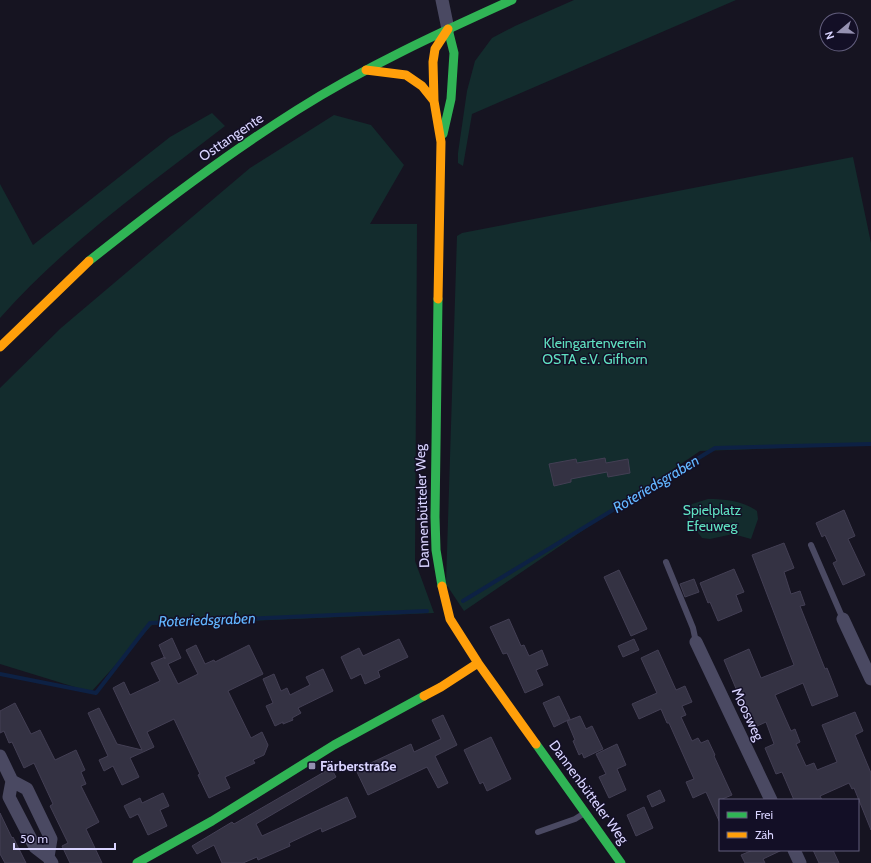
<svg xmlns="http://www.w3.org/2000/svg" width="871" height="863" font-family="Cabin,sans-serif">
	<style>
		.green { fill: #132c2d }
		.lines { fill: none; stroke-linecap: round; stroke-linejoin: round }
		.stream { stroke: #0d2144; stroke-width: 4 }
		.building { fill: #343243; stroke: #433f54 }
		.lane { stroke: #4a4962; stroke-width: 6 }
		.street { stroke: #4a4962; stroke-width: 13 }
		.fast { stroke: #30b455; stroke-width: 9 }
		.slow { stroke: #ff9f0a; stroke-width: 9 }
		.poi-dot { fill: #9591b1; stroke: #130f26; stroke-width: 1.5 }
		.labels { text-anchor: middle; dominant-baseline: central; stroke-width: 3; stroke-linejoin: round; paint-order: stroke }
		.street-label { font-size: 14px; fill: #d9d4ff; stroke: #130f26 }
		.park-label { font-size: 14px; fill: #5fe0c0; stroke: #130f26 }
		.poi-label { font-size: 14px; font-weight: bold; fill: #d9d4ff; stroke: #130f26; text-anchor: start }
		.water-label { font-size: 15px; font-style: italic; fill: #62b6ff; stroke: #130f26 }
	</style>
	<rect width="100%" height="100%" fill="#161421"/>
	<path class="green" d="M574 0H736L472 114 463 166 458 163V153L467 91 475 61 492 38 515 26Z
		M212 113 225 126C149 185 64 245 0 318V184L33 245 170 137Z
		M334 115 371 125 404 165 370 224H417L415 561 434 613 152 625 91 692 0 664V388L61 328 250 168Z
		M853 157 871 243V445L700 451 464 611 446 584 457 236 462 233Z
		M708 499C724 499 744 501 757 511L758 519 751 539 733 534 710 539 702 538 690 522 685 510 692 504Z"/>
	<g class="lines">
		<path class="stream" d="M463 601 715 448 871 444
			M0 674 96 693 150 623 427 611"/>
	</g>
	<path class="building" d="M605 458 606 463 628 459 630 473 608 477 607 472 571 479V482L554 486 549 464 576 459 577 463Z
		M844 510 855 536 848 539 865 575 843 585 833 563 837 561 825 535 822 537 816 523Z
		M784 543 794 568 784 572 791 594 800 591 805 605 800 606 825 669 827 668 838 696 812 706 803 683 775 695 791 731 795 729 800 742 796 744 806 766 814 763 817 770 837 762 822 725 855 712 863 731 855 735 871 773V830L854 788 852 789 849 783 820 796 822 800H794L782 772 776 774 765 748 774 744 766 722 755 727 739 690 737 691 724 660 749 649 761 678 794 665 752 555Z
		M734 569 744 592 736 595 742 611 718 621 710 602 708 603 700 583Z
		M619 570 647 629 631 636 604 577Z
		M694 579 699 592 685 597 680 584Z
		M509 619 521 646 524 645 529 656 542 650 548 665 536 670 543 685 525 693 507 653 503 654 490 627Z
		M172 638 181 658 168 664 178 684 198 674 186 650 196 645 205 664 214 660 215 662 249 645 263 674 228 691 251 738 262 732 268 745 264 755 253 760 255 763 225 777 230 788 209 798 198 775 200 774 174 719 147 732 154 747 130 758 139 777 122 785 113 766 104 771 99 760 108 756 88 713 99 708 117 744 142 750 113 688 124 682 130 695 160 681 151 663 165 657V659L159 645Z
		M399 639 408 657 378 671 380 677 365 684 361 674 351 679 341 657 359 648 363 656Z
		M634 639 639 650 623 657 618 646Z
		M658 650 676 690 685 686 692 702 682 706 686 715 681 717 692 741 698 738 701 743 708 740 715 755 714 756 732 795 720 800V823L706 792 693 798 686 782 694 779 669 723H667L661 709 639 719 632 704 657 693 641 658Z
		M323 669 333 691 298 708 301 713 292 718 293 720 283 724V722L275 726 266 706 273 703 263 679 274 674 281 691 287 688 290 695 310 685 306 677Z
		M559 696 570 719 554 727 543 703Z
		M15 703 31 734 40 730 55 760 76 750 85 770 81 772 86 784 81 786 99 822 86 829 102 863H70L62 846 68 843 50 806 53 804 34 763 24 768 12 742 9 743 4 731 0 733V711Z
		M443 715 457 745 435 756 448 783 438 788 427 767 368 795 356 770 411 744 414 752 441 739 432 720Z
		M580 716 586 729 592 726 603 749 584 758 582 753 579 755 573 741 575 740 567 721Z
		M491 737 511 779 487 791 483 782 480 784 464 750Z
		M617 744 626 765 617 769 626 790 609 798 599 777 606 774 596 754Z
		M331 768 336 777 256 824 262 836 347 797 356 817 322 832 321 828 289 843 290 846 258 860 257 857 243 863H222L214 845 197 854 192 846 232 822 234 824Z
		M660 790 665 801 652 807 647 796Z
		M163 793 169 806 160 810 167 826 148 835 138 814 130 818 124 806 140 798 142 803Z
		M644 807 653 828 636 836 627 815Z
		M0 813 12 838 13 837 26 863H5L0 854Z
		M753 850H782L763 859 765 863H745L741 855Z
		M813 850H833L839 863H819Z"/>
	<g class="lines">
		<path class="lane" d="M811 545 843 619
			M666 562 693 628 696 642
			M538 832 575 819 583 814"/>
		<path class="street" d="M442 0 448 29
			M843 619 871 679
			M696 642 771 800
			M0 756 12 781 27 789 51 839 48 857 52 863
			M12 781 9 797 35 847 48 857
			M794 850 800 863"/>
		<path class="fast" d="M443 134 451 99 454 53 448 29
			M89 261C156 208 224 156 297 110 365 67 439 33 512 0
			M438 299 435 517 436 550 442 586
			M536 744 621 863
			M137 863 212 821 334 745 424 696"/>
		<path class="slow" d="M366 70 406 75 422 86 434 101
			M438 299 441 142 434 101 433 62 435 49 448 29
			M0 347 89 261
			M442 586 450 619 478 663 536 744
			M424 696 441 687 478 663"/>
	</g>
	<rect class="poi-dot" x="308" y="762" width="8" height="8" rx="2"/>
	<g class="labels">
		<g class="street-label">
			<text transform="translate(231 137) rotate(-34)">Osttangente</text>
			<text transform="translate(422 506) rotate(-92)">Dannenbütteler Weg</text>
			<text transform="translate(748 714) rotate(65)">Moosweg</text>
			<text transform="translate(589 792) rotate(54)">Dannenbütteler Weg</text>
		</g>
		<g class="park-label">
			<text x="595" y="343">Kleingartenverein<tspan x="595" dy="16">OSTA e.V. Gifhorn</tspan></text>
			<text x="712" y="510">Spielplatz<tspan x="712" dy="16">Efeuweg</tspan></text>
		</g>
		<g class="poi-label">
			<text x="320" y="766">Färberstraße</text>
		</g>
		<g class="water-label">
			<text transform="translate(656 484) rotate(-31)">Roteriedsgraben</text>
			<text transform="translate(207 620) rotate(-2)">Roteriedsgraben</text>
		</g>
	</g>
	<rect x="719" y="799" width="140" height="52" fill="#130f26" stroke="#625e7d"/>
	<rect x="727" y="812" width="20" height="6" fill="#30b455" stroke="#625e7d"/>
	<text x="755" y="819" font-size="12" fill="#d9d4ff">Frei</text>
	<rect x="727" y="832" width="20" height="6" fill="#ff9f0a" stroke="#625e7d"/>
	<text x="755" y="839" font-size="12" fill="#d9d4ff">Zäh</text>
	<g transform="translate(839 32) rotate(251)"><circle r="19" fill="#130f26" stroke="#625e7d"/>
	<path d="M0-3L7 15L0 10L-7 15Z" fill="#9591b1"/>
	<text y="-6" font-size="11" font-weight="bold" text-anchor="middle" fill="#d9d4ff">N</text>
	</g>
	<path d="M14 843v6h101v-6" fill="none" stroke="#d9d4ff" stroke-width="2"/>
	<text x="20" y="843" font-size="12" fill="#d9d4ff" stroke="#130f26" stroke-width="3" paint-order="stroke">50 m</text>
</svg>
